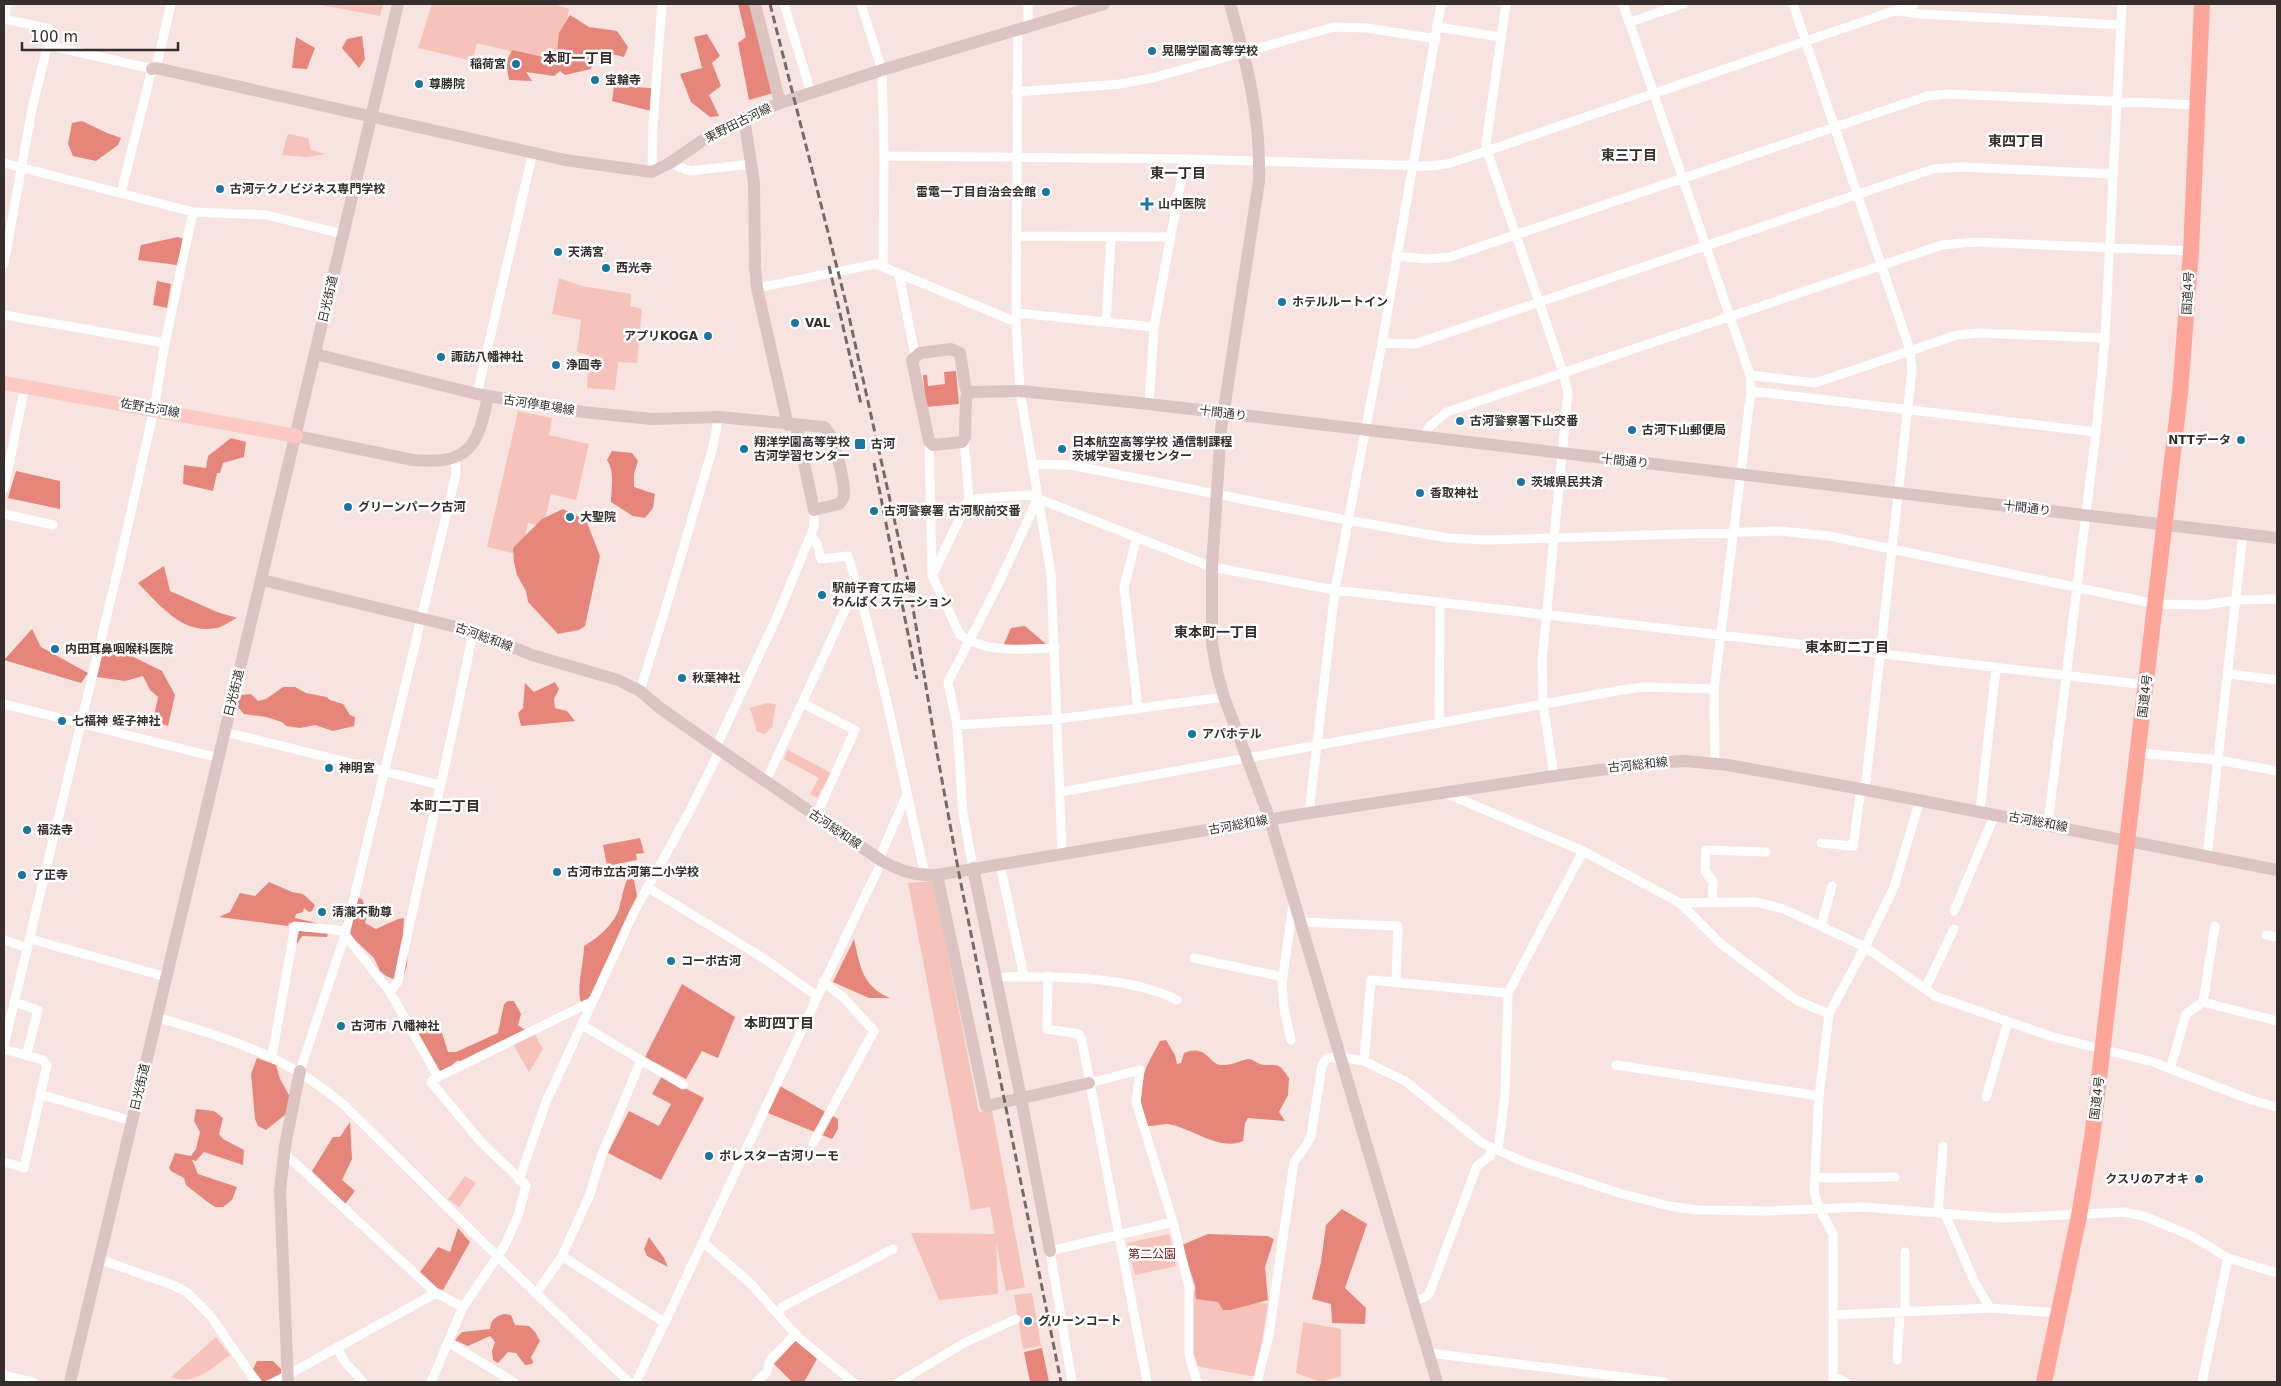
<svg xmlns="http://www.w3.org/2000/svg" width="2281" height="1386" font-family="'DejaVu Sans','Noto Sans JP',sans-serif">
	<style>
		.green { fill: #f6c2ba }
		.forest { fill: #e68579 }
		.water { fill: #e9887c }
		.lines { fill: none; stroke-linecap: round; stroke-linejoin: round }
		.street { stroke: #fff; stroke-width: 9 }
		.secondary { stroke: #dcc4c2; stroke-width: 12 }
		.primary { stroke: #fec9c2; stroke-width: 14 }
		.highway { stroke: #fea59a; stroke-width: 16 }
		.rail { stroke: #766b69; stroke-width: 3; stroke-dasharray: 8 4; stroke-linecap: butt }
		.poi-dot { fill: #1a75a3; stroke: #fff; stroke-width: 2 }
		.labels { text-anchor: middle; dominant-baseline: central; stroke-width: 5; stroke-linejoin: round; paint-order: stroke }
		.poi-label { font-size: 12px; font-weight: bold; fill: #352e2d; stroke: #fff; text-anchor: start }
		.street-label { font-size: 12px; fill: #352e2d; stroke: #fff }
		.park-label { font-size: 12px; fill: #6f1815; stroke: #fff }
		.neighbourhood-label { font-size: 14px; font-weight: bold; fill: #352e2d; stroke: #fff }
	</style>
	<rect width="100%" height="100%" fill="#f7e4e1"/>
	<path class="green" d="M316 4H383L380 16Z
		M432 4H554L569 9 560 63 477 43 473 61 418 48Z
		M288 134 308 138 311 150 325 154 307 157 282 155Z
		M559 278 582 286 631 294 630 306 642 309 637 363 618 362 615 390 587 388 589 355 577 352 581 320 552 314Z
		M518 411 552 418 549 435 589 444 576 500 551 494 543 527 528 523 521 555 487 547Z
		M767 703 776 704 772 727 765 734 757 732 750 708Z
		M788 750 831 773 817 798 810 794 819 778 784 759Z
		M933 881 979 1112 992 1110 1025 1287 1006 1291 996 1242 998 1294 939 1300 911 1233 995 1234 990 1207 971 1210 908 883Z
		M534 1033 543 1049 529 1072 513 1044Z
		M465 1176 476 1183 459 1207 448 1199Z
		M1169 1234 1176 1266 1135 1275 1127 1243Z
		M1192 1290 1268 1304 1256 1377 1196 1366 1192 1352Z
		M1032 1293 1041 1346 1023 1349 1014 1295Z
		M1303 1322 1341 1329V1376L1321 1382 1296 1373Z
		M216 1337 230 1355C211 1369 194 1386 171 1377Z"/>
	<path class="forest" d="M738 4H752L773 93 749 100 738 43 746 37Z
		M570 15 589 27 617 31 628 47 624 57 596 50 591 69 565 75 560 71 554 76 526 72 532 81 509 80 506 62 512 50 552 59 556 64 559 33Z
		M707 34 720 56 712 63 721 86 709 95 719 116 710 117 691 102 680 74 702 68 694 37Z
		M362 36 365 59 359 68 342 48 347 39Z
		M296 37 315 48 307 69 292 68Z
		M614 86 651 88V111L612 101Z
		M82 121 107 133 121 138 118 145 96 161 73 156 68 144 72 123Z
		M178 237 184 239 177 265 138 260 141 245Z
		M157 281 171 284 167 308 153 305Z
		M956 371 959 404 926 407 923 375H927L928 386 945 384 944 372Z
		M231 438 246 442 244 457 223 463 220 473H217L213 491 183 484 184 465 206 468 208 456Z
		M612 451 632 453 638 461 634 474V487L655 494 653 508 645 518 633 516 611 502C611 489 615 471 607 460Z
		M16 471 60 481V509L8 498Z
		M563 509 586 520 600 556 585 626 579 630 558 634 528 602 526 591 517 575 514 562 513 548 542 519Z
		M164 566 170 591 217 612 237 618C230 621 223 627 216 628 182 635 159 604 138 583Z
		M1025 626 1046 644 1003 646 1011 628Z
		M32 629 41 647 88 673 81 683 4 660Z
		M105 643 162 671 175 695 168 726 153 721 158 697 150 690 143 676 125 681 97 677Z
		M555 682 559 689 554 699 555 708 567 711 575 721 521 726 518 713 523 708 525 683 534 692Z
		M283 687H295L306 693 327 697 330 700 343 704 350 715 355 717 354 726 333 731 315 725 300 728 286 726 282 722 266 717 244 714 236 705 241 695 251 694 258 701 266 699Z
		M628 878 634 880 637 896 592 994 588 999 581 1002C576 987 584 963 584 946 598 938 614 924 619 909 622 898 623 888 628 878Z
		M269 882 292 892 303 894 315 905 312 911 309 912 304 908 303 912 296 914 295 918 316 923 328 933 327 937 302 936 297 944 290 922 288 926 219 917 230 912 240 893 255 896Z
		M358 898 362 899 368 913 365 923 376 929 398 919 404 918 403 935 408 941 407 966 401 982 386 976 380 971 374 958 355 940 343 923 347 910Z
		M854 939C860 966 862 986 890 998H869L833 982Z
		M682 984 735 1017 718 1058 702 1051 686 1079 645 1057Z
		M508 1001H514L521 1014 518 1025 525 1030 461 1063 458 1060 453 1064 450 1075 433 1077 414 1038 419 1022 426 1021 441 1030 448 1052H456L498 1033 504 1004Z
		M1166 1040 1175 1055 1177 1064 1181 1063 1184 1053C1207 1043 1209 1065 1222 1065 1231 1066 1243 1059 1249 1059 1254 1060 1259 1065 1264 1065 1281 1065 1279 1064 1289 1078L1288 1095 1279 1112 1285 1121 1248 1118 1245 1123 1243 1141C1220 1152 1190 1127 1168 1124 1162 1124 1154 1126 1148 1126 1133 1088 1142 1074 1160 1041Z
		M257 1058 276 1065 280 1079 290 1097 286 1114 266 1130 258 1126 255 1119 251 1074Z
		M662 1076 704 1098 661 1180 608 1153 629 1111 659 1126 671 1104 652 1094Z
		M780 1086 838 1119V1129L832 1139 768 1113Z
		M196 1109 214 1111 223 1118 219 1134 223 1139 244 1150 243 1165 204 1152 196 1161 192 1160 198 1174 237 1187 232 1200 223 1207H215L205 1200 186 1185 184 1178 171 1171 169 1168 175 1153 191 1156 196 1149 200 1132 194 1121Z
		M350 1122 352 1159 342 1180 355 1191 345 1204 312 1171 333 1137H340Z
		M1342 1209 1367 1224 1345 1288 1366 1308 1365 1324 1332 1323 1331 1304 1312 1299 1321 1262 1326 1225Z
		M458 1228 470 1242 443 1290 437 1288 420 1272 438 1247 450 1252Z
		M1208 1234 1267 1236 1274 1239 1265 1267 1268 1300 1230 1310H1223L1218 1302 1196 1299 1195 1286 1182 1245Z
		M649 1237 664 1258 668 1267 647 1256 644 1249Z
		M504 1314 511 1315 515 1325 529 1326 535 1332 540 1341 531 1357 533 1362 532 1364 525 1365 516 1353 508 1352 498 1363 493 1360 492 1351 495 1342 490 1336 468 1346 455 1340 462 1332 490 1329C491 1319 495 1317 504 1314Z
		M796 1340 817 1359 804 1382H792L774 1364Z
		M1042 1348 1049 1382H1030L1024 1352Z
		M257 1361H273L281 1369V1374L263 1382 253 1369Z"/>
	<path class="water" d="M640 838 644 853 636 854 637 860 607 866 603 845Z"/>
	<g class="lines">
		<path class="street" d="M784 4 811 93
			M861 4 882 70 884 156 883 267
			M1028 4V26
			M1506 4 1486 143 1487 151 1563 372 1568 393 1542 661 1543 703 1554 776
			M1623 4 1750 375 1751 391 1714 689 1715 763
			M1793 4 1910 350 1912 370 1865 790
			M1898 11 1921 14 2121 25
			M4 18 7 4
			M4 19 50 29V35L32 109 4 264
			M1630 22 1684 4
			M1437 27 1501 37
			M1018 29 1016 322 1020 391 1051 574 1062 853
			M48 45 152 69 121 193
			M156 68 171 4
			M1016 92 1120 84 1152 78 1334 27 1367 28 1436 39
			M884 156 1185 159 1428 166 1447 164 1487 151 1914 4
			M4 163 193 212 267 215 343 234
			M670 163 690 171 751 164
			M652 172 653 125 662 4
			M1017 236 1171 237
			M1396 256 1428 259 1450 257 1927 96 1949 94 2197 105
			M899 275 915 355
			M757 288 876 264 1016 322
			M1017 313 1154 327
			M4 315 165 343
			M1106 322 1111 237
			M1382 343 1415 344 1933 169 1961 167 2113 174
			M1750 375 1815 383 1957 335 1979 333 2105 338
			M1751 391 2096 432
			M477 394 533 152
			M1149 404 1154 327 1185 159
			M1424 437 1430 426 1447 412 1942 245 1974 242 2191 251
			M929 441 932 575 960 635C989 654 1022 649 1055 648
			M1032 464 1069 465 1091 469 1347 520 1448 538 1487 540 1555 538 1779 531 1829 536 2156 604 2205 605 2237 600 2277 599
			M4 489 25 386
			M969 499 1029 495 1212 567 1335 590 2147 685
			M4 514 53 525
			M811 535 817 544 821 559 848 556C881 660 901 769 925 875
			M1137 537 1124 587 1138 709
			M934 572 969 499 964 440
			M2229 674 2277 680
			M640 691 669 597 712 450 719 417
			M802 703 855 730 816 816
			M4 704 219 758
			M1439 723 1440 602
			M957 725 1058 719 1224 697
			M225 732 440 785
			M716 747 777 617 814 527V510
			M2138 753 2219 760 2277 771
			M766 781 857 584
			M1060 792 1621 690 1644 687 1714 689
			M1445 793 1583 851 1680 903 1721 944 1796 1000 1829 1014
			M1980 811 1996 668
			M1309 813 1335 590 1382 343 1441 4
			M2048 824 2096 432 2105 338 2122 4
			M1821 843 1853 846 1861 789
			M2207 857 2243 534
			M879 859 907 794
			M1000 864 1024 977
			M973 868 963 813 957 725 948 682 997 587 1038 498
			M647 887 763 958 817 996
			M1712 902 1713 882 1705 871 1706 850 1766 852
			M1680 903 1756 902 1784 909 1865 947 1935 996 2053 1037 2153 1062 2251 1100 2277 1107
			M1954 911 1995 814
			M1301 922 1398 926 1396 982
			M1821 926 1832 886
			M345 935 390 992 438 1077
			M2266 935 2277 937
			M30 939 167 977
			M4 940 28 948
			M1194 958 1283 977
			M1048 976 1047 1029 1079 1034 1082 1041 1147 1382
			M996 977C1050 976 1128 975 1177 1000
			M1925 989 1954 929
			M390 992 398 981C421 864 451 748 473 631
			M14 1002 38 1010 26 1056
			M2203 1002 2215 926
			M156 1017C230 1039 283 1054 343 1104L497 1256 629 1382
			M582 1025 683 1085
			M1291 1040 1284 1008 1282 983 1293 904
			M4 1045 122 552 154 409 165 343 193 212
			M4 1049 43 1060 47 1065 24 1168 4 1162
			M272 1056 295 926 346 931
			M1364 1061 1371 980 1508 993
			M1616 1065 1819 1096
			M2170 1069 2186 1014 2203 1002 2277 1021
			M300 1071 345 935 456 474V466L453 458
			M1089 1083 1140 1070 1136 1102 1173 1222 1189 1287V1354L1197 1382
			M42 1095 132 1121
			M1986 1097 2008 1021
			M813 1143 874 1031 843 997 823 982
			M1498 1150 1505 1094 1508 993 1583 851
			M284 1153 436 1293
			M1815 1178 1895 1177
			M519 1180 546 1102 634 912 687 816 720 750
			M1938 1213 1943 1146
			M1945 1214 1975 1283 1990 1308
			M704 1243 750 1283 799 1338 853 1382
			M1905 1252V1311
			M562 1256 665 1323
			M99 1259 175 1286 188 1293 210 1315 256 1382
			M536 1294 562 1256 590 1194 601 1157 641 1060
			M1413 1300 1424 1298 1429 1294 1477 1166 1490 1156 1491 1147
			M778 1314 782 1307 893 1249
			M1833 1315 1990 1308 2059 1313
			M449 1343 514 1382
			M337 1347 344 1361 363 1382
			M1429 1353 1664 1382
			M1897 1360 1900 1312
			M4 1375 33 1382
			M1833 1376 1845 1382
			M275 1382 436 1293 463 1307
			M431 1382 463 1307 504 1247 518 1216 526 1185 481 1142 431 1082 438 1077 593 1001
			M636 1382C720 1210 798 1034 882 861
			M756 1382 767 1372 770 1360 796 1334
			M899 1382 966 1342 1016 1319
			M1072 1382 1050 1251 1173 1222
			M1257 1382 1269 1335 1294 1162 1305 1147 1311 1136 1322 1065 1327 1058 1340 1057 1364 1061 1405 1081 1482 1143 1524 1162 1619 1193 1669 1206 1697 1210 1769 1211 1863 1207 2001 1218 2124 1212 2143 1216 2190 1235 2228 1258 2277 1273
			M1833 1382V1234L1819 1208 1814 1192 1819 1096 1829 1014 1865 947 1894 887 1920 800
			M2202 1382 2228 1258"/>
		<path class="secondary" d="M755 4 780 103
			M1230 4C1247 64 1261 118 1259 181L1221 429 1212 567V644L1217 672 1224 697 1270 820 1437 1382
			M152 69 156 68 565 160 652 172 670 163 706 138 729 125 780 103 882 70 1104 4
			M744 118 754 183 755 266 757 288 788 425
			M951 349 960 353 965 385 966 389 972 392 967 395 966 399 965 437 962 442 933 445 929 441 912 360 920 353Z
			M315 354 477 394 583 412 652 419 719 417 824 427C835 436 844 480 844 494 844 498 842 501 839 504L814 510 796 426
			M972 392 1020 391 1149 404 2277 538
			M296 436 413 460C469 465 478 447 488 396
			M262 580 473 631 532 655 618 680 640 691 660 708 720 750 882 861C901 871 915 876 937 875L1309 813 1554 776 1653 763 1685 761 1728 765 1861 789 2277 870
			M973 868 1021 1098 1050 1251
			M937 875 986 1106 1089 1083
			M70 1382 398 4
			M288 1382 280 1191 285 1146 300 1071"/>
		<path class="primary" d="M4 383 296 436"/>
		<path class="highway" d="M2044 1382 2079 1216 2092 1138 2180 393 2191 251 2202 4"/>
		<path class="rail" d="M770 4 846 303 910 590 937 753 960 879 1061 1382
			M829 266 861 404
			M874 463 917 679"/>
	</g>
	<g class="poi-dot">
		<circle cx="1152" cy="51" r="5"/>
		<circle cx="516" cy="64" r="5"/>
		<circle cx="595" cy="80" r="5"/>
		<circle cx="419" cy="84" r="5"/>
		<circle cx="220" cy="189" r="5"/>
		<circle cx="1046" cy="192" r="5"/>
		<path d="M1144.5 196.5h5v5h5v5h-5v5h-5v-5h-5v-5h5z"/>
		<circle cx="558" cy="252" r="5"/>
		<circle cx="606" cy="268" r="5"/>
		<circle cx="1282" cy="302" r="5"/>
		<circle cx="795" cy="323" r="5"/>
		<circle cx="708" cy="336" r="5"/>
		<circle cx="441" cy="357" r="5"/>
		<circle cx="556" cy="365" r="5"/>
		<circle cx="1460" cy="421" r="5"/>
		<circle cx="1632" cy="430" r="5"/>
		<circle cx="2241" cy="440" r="5"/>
		<rect x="854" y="438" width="12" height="12" rx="2.5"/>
		<circle cx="744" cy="449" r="5"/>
		<circle cx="1062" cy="449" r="5"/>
		<circle cx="1521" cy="482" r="5"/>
		<circle cx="1420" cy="493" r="5"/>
		<circle cx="348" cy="507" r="5"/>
		<circle cx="874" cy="511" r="5"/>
		<circle cx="570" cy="517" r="5"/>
		<circle cx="822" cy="595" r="5"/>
		<circle cx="55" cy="649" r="5"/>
		<circle cx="682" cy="678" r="5"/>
		<circle cx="62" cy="721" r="5"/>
		<circle cx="1192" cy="734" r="5"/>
		<circle cx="329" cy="768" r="5"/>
		<circle cx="27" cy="830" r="5"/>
		<circle cx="557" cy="872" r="5"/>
		<circle cx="22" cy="875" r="5"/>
		<circle cx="322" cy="912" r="5"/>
		<circle cx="671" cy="961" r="5"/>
		<circle cx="341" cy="1026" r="5"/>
		<circle cx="709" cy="1156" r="5"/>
		<circle cx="2199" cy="1179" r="5"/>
		<circle cx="1028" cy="1321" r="5"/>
	</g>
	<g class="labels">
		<g class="poi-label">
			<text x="1162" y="51">晃陽学園高等学校</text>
			<text x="506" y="64" text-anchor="end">稲荷宮</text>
			<text x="605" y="80">宝輪寺</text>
			<text x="429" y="84">尊勝院</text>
			<text x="230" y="189">古河テクノビジネス専門学校</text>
			<text x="1036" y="192" text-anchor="end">雷電一丁目自治会会館</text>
			<text x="1158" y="204">山中医院</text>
			<text x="568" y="252">天満宮</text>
			<text x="616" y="268">西光寺</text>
			<text x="1292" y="302">ホテルルートイン</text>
			<text x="805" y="323">VAL</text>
			<text x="698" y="336" text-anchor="end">アプリKOGA</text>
			<text x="451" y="357">諏訪八幡神社</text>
			<text x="566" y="365">浄圓寺</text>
			<text x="1470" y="421">古河警察署下山交番</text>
			<text x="1642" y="430">古河下山郵便局</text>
			<text x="2231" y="440" text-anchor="end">NTTデータ</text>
			<text x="754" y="442">翔洋学園高等学校<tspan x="754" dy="14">古河学習センター</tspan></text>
			<text x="1072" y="442">日本航空高等学校 通信制課程<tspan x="1072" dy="14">茨城学習支援センター</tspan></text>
			<text x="871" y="444">古河</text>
			<text x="1531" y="482">茨城県民共済</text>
			<text x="1430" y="493">香取神社</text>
			<text x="358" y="507">グリーンパーク古河</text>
			<text x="884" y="511">古河警察署 古河駅前交番</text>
			<text x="580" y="517">大聖院</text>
			<text x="832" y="588">駅前子育て広場<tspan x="832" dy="14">わんぱくステーション</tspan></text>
			<text x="65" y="649">内田耳鼻咽喉科医院</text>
			<text x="692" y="678">秋葉神社</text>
			<text x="72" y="721">七福神 蛭子神社</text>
			<text x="1202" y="734">アパホテル</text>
			<text x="339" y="768">神明宮</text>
			<text x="37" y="830">福法寺</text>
			<text x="567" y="872">古河市立古河第二小学校</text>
			<text x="32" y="875">了正寺</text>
			<text x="332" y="912">清瀧不動尊</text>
			<text x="681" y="961">コーポ古河</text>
			<text x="351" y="1026">古河市 八幡神社</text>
			<text x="719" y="1156">ポレスター古河リーモ</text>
			<text x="2189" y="1179" text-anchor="end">クスリのアオキ</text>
			<text x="1038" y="1321">グリーンコート</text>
		</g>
		<g class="street-label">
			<text transform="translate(738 123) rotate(-26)">東野田古河線</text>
			<text transform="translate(2188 293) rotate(-87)">国道4号</text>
			<text transform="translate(328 299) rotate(-77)">日光街道</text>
			<text transform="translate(539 405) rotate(9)">古河停車場線</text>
			<text transform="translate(150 408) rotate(10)">佐野古河線</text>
			<text transform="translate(1223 413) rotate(7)">十間通り</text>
			<text transform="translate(1625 461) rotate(6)">十間通り</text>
			<text transform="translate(2027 508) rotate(7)">十間通り</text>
			<text transform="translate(484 637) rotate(20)">古河総和線</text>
			<text transform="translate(234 693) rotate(-76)">日光街道</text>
			<text transform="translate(2145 696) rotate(-83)">国道4号</text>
			<text transform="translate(1638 765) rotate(-6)">古河総和線</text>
			<text transform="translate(2038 822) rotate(11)">古河総和線</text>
			<text transform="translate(1238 825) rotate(-10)">古河総和線</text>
			<text transform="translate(835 829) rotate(34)">古河総和線</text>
			<text transform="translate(140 1087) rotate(-77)">日光街道</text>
			<text transform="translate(2097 1098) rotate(-83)">国道4号</text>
		</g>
		<g class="park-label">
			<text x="1152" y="1254">第二公園</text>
		</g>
		<g class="neighbourhood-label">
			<text x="578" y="58">本町一丁目</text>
			<text x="2016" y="141">東四丁目</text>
			<text x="1629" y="155">東三丁目</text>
			<text x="1178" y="173">東一丁目</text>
			<text x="1216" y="632">東本町一丁目</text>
			<text x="1847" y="647">東本町二丁目</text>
			<text x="445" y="806">本町二丁目</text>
			<text x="779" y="1023">本町四丁目</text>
		</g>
	</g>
	<rect width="2281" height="1386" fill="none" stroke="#352e2d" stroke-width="10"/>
	<path d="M22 42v8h156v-8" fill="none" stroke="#352e2d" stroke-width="2.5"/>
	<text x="30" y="42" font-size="15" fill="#352e2d" stroke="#ffffff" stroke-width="4" paint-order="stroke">100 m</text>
</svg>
